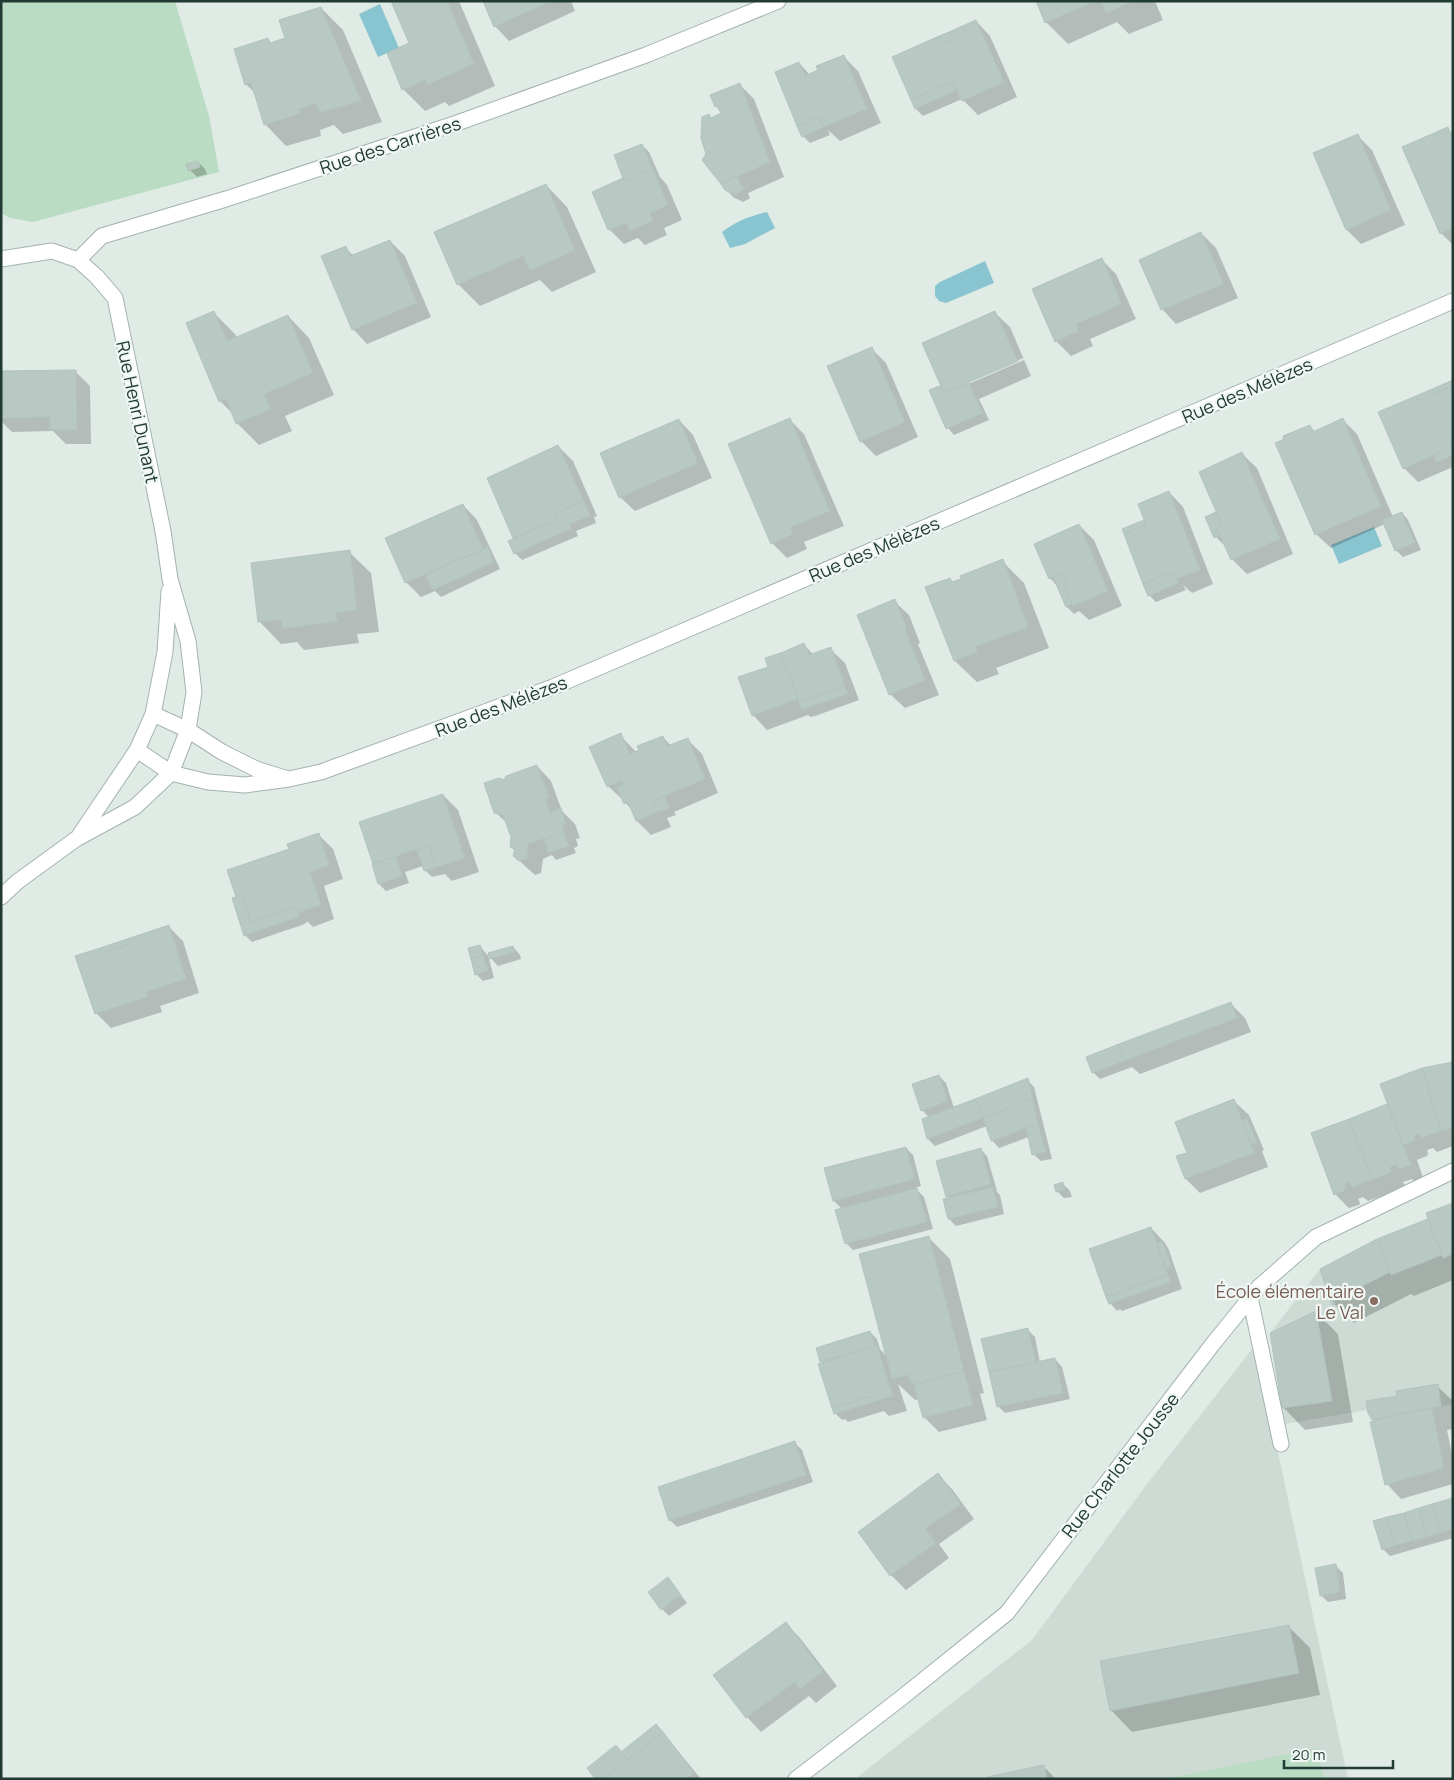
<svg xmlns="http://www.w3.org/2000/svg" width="1454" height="1780" font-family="Manrope,sans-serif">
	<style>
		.built { fill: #cedbd5 }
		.green { fill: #b9dcc2 }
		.water { fill: #88c5d0 }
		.shadow { fill: #0003; fill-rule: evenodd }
		.building { fill: #b8c8c2; stroke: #b2c4bd }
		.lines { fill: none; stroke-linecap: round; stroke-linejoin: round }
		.minor-casing { stroke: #a3b3ad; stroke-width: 17 }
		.minor { stroke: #fff; stroke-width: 15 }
		.education-dot { fill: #8d6e63; stroke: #f0f7f4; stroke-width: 2 }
		.labels { text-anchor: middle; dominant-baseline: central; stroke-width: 4.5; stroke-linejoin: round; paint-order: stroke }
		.street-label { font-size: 18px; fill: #213b34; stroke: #f0f7f4 }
		.education-label { font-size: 18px; fill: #785e54; stroke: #f0f7f4; text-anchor: end }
	</style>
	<rect width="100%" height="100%" fill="#e0ebe6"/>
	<path class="built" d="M1453 1203V1404L1372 1420 1367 1410 1285 1424 1270 1333 1320 1269 1377 1239 1428 1219 1426 1213Z
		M1255 1345 1348 1779H855L1032 1640 1147 1484Z"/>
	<path class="green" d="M1 1H175L209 116 219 172 33 222 10 218 1 213Z
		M1317 1748 1324 1779H1165Z"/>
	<path class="water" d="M380 4 399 48 378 57 359 14Z
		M767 212 775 228 745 244 730 248 722 232C736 221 750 216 767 212Z
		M985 261 994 283 946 303 939 301 935 296V286L940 282Z
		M1374 527 1382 546 1339 564 1331 545Z"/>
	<path class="shadow" d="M392 1H459L495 86 449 106 445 102 425 111 403 89 410 43Z
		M484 1H571L575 11 509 41 495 26Z
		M1037 1H1155L1163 20 1129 34 1117 22 1068 44 1046 22Z
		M321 8 343 30 382 122 343 134 334 125 320 130 321 136 286 146 265 124 255 93 246 84 267 39 272 44 286 39Z
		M976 21 990 36 1017 97 978 115 962 99 923 116 916 109 893 57Z
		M844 57 858 71 881 123 840 141 828 130 830 135 810 143 803 136 799 63 810 75Z
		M739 84 754 99 784 177 748 193 750 198 743 202 733 197 726 189 707 154 709 116 712 119 722 114 716 106Z
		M1447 129 1453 134V245L1441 233Z
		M1358 136 1372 150 1405 225 1361 244 1347 230 1314 154Z
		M642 145 649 152 660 177 667 185 682 220 664 228 667 235 645 245 638 238 624 244 609 229 622 180Z
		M198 162 205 169 207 174 197 177 190 170Z
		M546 185 567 207 596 272 552 292 540 280 480 306 458 284Z
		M1201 233 1216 248 1238 298 1176 324 1162 309Z
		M390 241 405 256 431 317 367 344 353 329 345 248 354 256Z
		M1102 260 1116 274 1136 319 1090 339 1093 346 1071 356 1056 341Z
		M214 313 235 334 237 338 288 316 309 338 334 395 285 416 292 431 259 445 237 423 234 415 220 401Z
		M995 313 1010 327 1031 376 979 399 989 420 954 435 948 428 931 390 940 387 944 391ZM1023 358 1024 360 950 392V389Z
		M871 348 886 363 918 437 876 456 861 441Z
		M75 371 90 386 91 444H66L53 431 12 432 1 421V372Z
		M1453 381V467L1418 482 1404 468Z
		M789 419 804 434 844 526 804 542 807 549 787 558 772 543Z
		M679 420 693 435 712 478 635 511 620 497Z
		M1343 420 1357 434 1393 517 1402 513 1408 520 1421 550 1403 557 1396 550 1385 524 1331 548 1316 534 1286 440 1310 426 1315 432Z
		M558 446 573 461 597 516 594 517 596 523 576 531 578 536 522 560 515 553V539L514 538Z
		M1242 454 1257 468 1293 554 1247 574 1232 559 1225 543 1223 544 1216 537V514L1220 518Z
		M1169 492 1183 507 1213 584 1192 593 1183 585 1186 590 1156 602 1149 595 1144 522 1148 525Z
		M463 505 477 520 500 569 441 597 435 591 421 597 406 582Z
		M1079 525 1094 540 1122 606 1089 620 1079 611 1074 614 1067 607 1058 587 1050 578Z
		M349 552 371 573 379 632 357 634 359 643 304 650 297 642 281 644 260 622 252 564Z
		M1002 561 1024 583 1049 648 996 668 999 674 977 682 955 661 950 579 954 583Z
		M894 601 909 615 920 643 918 644 939 695 905 708 890 694Z
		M804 645 814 655 830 649 845 663 859 700 815 716 810 717 808 715 767 730 753 715 770 667Z
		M620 735 636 752 663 737 671 746 687 739 702 754 718 793 674 812 676 815 667 818 671 827 651 835 637 821 633 811 623 800 608 786Z
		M537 766 551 781 562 811 575 824 580 838 576 839 578 846 574 848 576 853 556 860 552 855 543 859 541 873 535 875 514 856 515 851 511 847 513 837 509 825 495 812 504 782Z
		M443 795 458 810 479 872 452 881 445 874 432 877 425 870 423 866 405 872 409 883 386 891 379 884 374 865Z
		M319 835 333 849 343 879 324 886 334 919 313 927 308 922 305 923V924L252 942 245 935 291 849Z
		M169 927 183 941 199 993 160 1006 162 1012 111 1028 96 1013Z
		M480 946 487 955 513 947 520 955 521 959 498 966 488 955 494 978 483 981 476 974Z
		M1230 1003 1245 1018 1251 1032 1140 1074 1132 1067 1100 1079 1093 1072Z
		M1453 1063V1146L1437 1152 1433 1148 1427 1150 1428 1153 1427 1156 1417 1160 1424 1180 1416 1183 1412 1179 1403 1182 1406 1187 1368 1201 1363 1197 1358 1199 1360 1203 1359 1205 1349 1208 1335 1194 1312 1134 1389 1105Z
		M939 1076 946 1083 954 1108 1027 1080 1034 1087 1052 1159 1041 1161 1033 1154 1029 1137 999 1148 992 1140 987 1126 935 1146 928 1139 923 1120 929 1117 922 1110Z
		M1234 1101 1249 1115 1264 1150 1262 1151 1268 1167 1200 1193 1186 1179 1189 1153Z
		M906 1148 913 1155 921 1186 915 1188 924 1197 933 1229 853 1250 846 1243 843 1210 834 1201Z
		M980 1149 987 1156 997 1191H996L1000 1195 1004 1214 956 1226 949 1219 945 1200 950 1199 948 1196Z
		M1063 1184 1070 1191 1072 1197 1064 1198 1057 1191Z
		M1453 1204V1280L1414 1296 1411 1294 1354 1323 1332 1302 1322 1270 1428 1220 1431 1224Z
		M1151 1228 1165 1243 1169 1250 1182 1289 1122 1311 1120 1309 1117 1311 1110 1303Z
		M928 1237 950 1259 984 1393 980 1394 987 1420 939 1432 924 1417 919 1399 915 1400 898 1384 907 1411 889 1416 884 1411 848 1422 845 1419 842 1420 835 1413 823 1363 818 1349 870 1332 877 1339 880 1349 887 1357Z
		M1316 1312 1338 1334 1353 1422 1305 1430 1284 1408 1271 1334Z
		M1028 1330 1035 1337 1040 1363 1055 1359 1062 1367 1070 1399 1005 1413 998 1406 983 1340Z
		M1437 1386 1453 1401V1429L1447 1430 1453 1459V1484L1401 1499 1387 1484 1375 1422 1373 1419 1398 1397Z
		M795 1443 802 1450 813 1482 677 1527 670 1520Z
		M938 1475 952 1489 974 1519 939 1544 949 1558 906 1590 891 1575 860 1532Z
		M1453 1500V1538L1390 1556 1383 1549Z
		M1336 1566 1343 1573 1346 1599 1328 1602 1321 1595Z
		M674 1586 687 1603 669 1616 662 1609Z
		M786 1624 800 1638 837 1686 816 1703 809 1696 761 1732 747 1717Z
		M1288 1626 1310 1648 1320 1695 1132 1732 1111 1710Z
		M663 1733 701 1779H597L622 1753Z
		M1044 1767 1056 1779H988Z"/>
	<path class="building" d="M391 1H447L474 64 427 85 425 80 402 90 387 53 409 43Z
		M483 1H551L494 27Z
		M1036 1H1095L1045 23Z
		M1101 1H1134L1106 13Z
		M321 7 362 103H361L360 101 320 113 317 103 299 109 300 114 264 125 251 83 245 85 234 49 268 38 270 43 285 38 279 20Z
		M976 20 1004 82 962 101 953 82 911 100 892 57 937 37 940 44 953 39 949 32Z
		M949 32 953 39 940 44 937 37Z
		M844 55 867 109 824 127 819 117 797 126 775 72 799 62 805 76 818 70 816 66Z
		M953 82 957 90 915 109 911 100Z
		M740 83 770 162 721 184 702 160 706 154 701 138 702 117 709 114 711 118 721 113 717 106 715 107 710 95Z
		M819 117 824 127 802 137 797 126Z
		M1448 127 1453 139V228L1440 234 1402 147Z
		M1358 134 1391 210 1346 230 1313 153Z
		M642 144 653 169 624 181 614 155Z
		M198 161 200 167 188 171 186 164Z
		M653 169 668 205 650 213 653 221 630 231 626 223 608 230 592 192 623 178 624 181Z
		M737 176 744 190 735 195 725 190 721 184Z
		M546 184 575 250 530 271 523 256 457 285 434 232Z
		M1201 232 1224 284 1161 310 1139 260Z
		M390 240 417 303 352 330 321 256 346 246 350 256Z
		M1102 258 1122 304 1076 324 1079 331 1055 342 1032 289Z
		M214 311 227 341 288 315 313 373 264 394 271 409 236 424 226 399 219 402 186 323Z
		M995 311 1018 361 944 393 922 343Z
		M872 347 905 422 860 442 827 366Z
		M76 370 77 430H50V417L1 418V371Z
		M1453 380V386L1418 401 1416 396Z
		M969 383 983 413 946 429 929 390 940 386 944 393Z
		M1453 386V447L1403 469 1378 412 1416 396 1418 401Z
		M790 418 830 511 791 527 793 534 771 544 728 444Z
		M1343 418 1381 506 1315 535 1275 443 1284 439 1283 436 1310 425 1313 432Z
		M679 419 698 463 619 498 600 453Z
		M558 445 584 501 555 513 558 519 513 538 487 478Z
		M1453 447V455L1436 463 1434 455Z
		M1242 452 1280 539 1231 560 1216 527 1222 525 1199 472Z
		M1169 491 1200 570 1176 579 1173 572 1143 584 1124 534 1146 525 1138 504Z
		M584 501 590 516 570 524 571 529 514 554 508 541 558 519 555 513Z
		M463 504 483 549 405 583 385 538Z
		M1216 512 1222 525 1216 527 1220 535 1214 538 1205 517Z
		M1402 512 1415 543 1395 551 1382 520Z
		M1144 520 1146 525 1124 534 1122 529Z
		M1079 524 1108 591 1073 606 1062 581 1067 579 1063 573 1049 579 1034 544Z
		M488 547 494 562 433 590 425 575Z
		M350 550 357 610 336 613 338 621 282 629 281 620 258 622 251 563Z
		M1003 559 1028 627 975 647 978 652 954 661 925 587 950 578 952 582 961 579 960 576Z
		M1173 572 1179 583 1148 596 1143 584Z
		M1063 573 1067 579 1062 581 1072 604 1066 607 1053 577Z
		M895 599 907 629H905L925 680 889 695 857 615Z
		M804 643 809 655 831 647 845 686 799 702 781 653Z
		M781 653 798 699 752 716 738 677 768 667 765 658Z
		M845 686 848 694 802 710 799 702Z
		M621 733 630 754 639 750 637 746 663 736 667 746 688 738 705 779 652 801 657 812 636 821 628 802 624 804 617 787 624 784 622 781 607 787 589 747Z
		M537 765 549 798 545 799 550 812 561 808 566 824 562 825 564 832 528 844 527 859 519 861 513 856 515 848 510 847 511 837 503 815 494 813 484 783 499 778 504 780 506 776Z
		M443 794 465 858 437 867 429 845 373 864 359 822Z
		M664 795 670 808 657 812 652 801Z
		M564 832 569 846 548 853 544 839Z
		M319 833 329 865 310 872 321 905 297 913 295 907 251 922 242 895 236 897 227 870 289 849 287 844Z
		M429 845 437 867 424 871 417 850Z
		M396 856 402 876 378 884 372 864Z
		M242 895 251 922 295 907 299 917 244 936 232 898Z
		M169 925 186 979 146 992 148 997 95 1014 75 956 100 948 102 953 128 945 127 939Z
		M127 939 128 945 102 953 100 948Z
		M480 945 483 955 471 959 468 948Z
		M513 946 515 952 490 959 488 953Z
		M483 955 488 971 475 975 471 959Z
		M1231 1002 1237 1018 1124 1061 1119 1044Z
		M1119 1044 1124 1061 1092 1073 1086 1057Z
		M1453 1062V1128L1441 1131 1422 1068Z
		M1422 1068 1441 1131 1421 1138 1419 1133 1413 1136 1415 1138 1413 1141 1403 1145 1380 1084Z
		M939 1075 948 1101 921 1111 912 1084Z
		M1028 1078 1033 1099 983 1118 975 1099Z
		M975 1099 983 1118 927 1139 922 1119Z
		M1033 1099 1038 1124 991 1141 983 1118Z
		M1234 1099 1254 1153 1185 1179 1176 1156 1187 1153 1175 1122Z
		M1387 1104 1411 1165 1400 1169 1397 1168 1396 1165 1390 1167 1392 1172 1372 1180 1349 1119Z
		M1247 1118 1257 1143 1251 1145 1242 1121Z
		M1349 1119 1372 1180 1352 1187 1350 1182 1345 1184 1346 1187 1344 1191 1334 1195 1311 1133Z
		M1038 1124 1046 1152 1032 1155 1026 1128Z
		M906 1147 915 1179 833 1201 824 1168Z
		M981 1148 991 1184 946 1197 936 1161Z
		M1063 1182 1065 1190 1056 1192 1054 1185Z
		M993 1187 998 1207 948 1219 943 1199Z
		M917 1188 927 1222 845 1244 835 1210Z
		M1453 1203V1254L1443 1258 1426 1213Z
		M1428 1219 1442 1255 1391 1275 1377 1239Z
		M1151 1227 1168 1275 1106 1297 1089 1249Z
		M929 1236 964 1371 912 1385 909 1375 892 1379 859 1254Z
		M1377 1239 1390 1272 1333 1301 1335 1304 1332 1305 1320 1269Z
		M1162 1241 1172 1267 1166 1269 1157 1243Z
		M1168 1275 1171 1282 1109 1304 1106 1297Z
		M1316 1311 1332 1401 1282 1408 1270 1333Z
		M1028 1328 1036 1362 989 1372 981 1339Z
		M870 1331 875 1346 820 1362 816 1348Z
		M877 1345 893 1396 874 1402 872 1396 832 1408 818 1364Z
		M1055 1358 1063 1393 997 1407 989 1372Z
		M964 1371 973 1405 923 1418 914 1385Z
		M1438 1384 1441 1406 1372 1420 1368 1413 1366 1401 1397 1396 1396 1391Z
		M872 1396 874 1402 834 1414 832 1408Z
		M1432 1408 1444 1468 1385 1485 1370 1422 1401 1413Z
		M795 1441 806 1475 669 1521 658 1487Z
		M938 1473 961 1504 925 1529 936 1543 890 1576 858 1532Z
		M1453 1498V1529L1441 1533 1432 1504Z
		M1432 1504 1441 1533 1427 1537 1419 1508Z
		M1419 1508 1427 1537 1412 1541 1404 1513Z
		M1404 1513 1412 1541 1396 1545 1387 1517Z
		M1387 1517 1396 1545 1382 1550 1373 1521Z
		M1336 1564 1340 1592 1320 1596 1315 1568Z
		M668 1577 681 1595 661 1610 648 1592Z
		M786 1622 823 1671 800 1689 795 1682 746 1718 713 1675Z
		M1289 1625 1299 1673 1110 1711 1100 1661Z
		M656 1724 663 1732 628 1760 621 1752Z
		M663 1732 694 1773 686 1779H604Z
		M616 1745 628 1760 604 1779H595L587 1768Z
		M1044 1765 1047 1779H987V1777Z"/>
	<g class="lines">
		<defs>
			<path id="minor" d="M1 259 52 251 78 260 97 277 115 298 163 531 170 579 188 641 194 692 188 730 171 773 135 807 76 839 17 882 1 897
				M78 260 102 236 226 199 457 123 646 55 778 1
				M153 714 188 730 222 752 256 769 285 778
				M137 750 171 773 208 782 245 785 289 779 321 772 553 687 1453 301
				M79 836 137 750 153 714 165 652 169 591
				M1250 1297 1281 1444
				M796 1779 900 1699 1007 1613 1212 1345 1259 1287 1316 1237 1453 1171"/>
		</defs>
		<use href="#minor" class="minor-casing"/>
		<use href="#minor" class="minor"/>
	</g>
	<circle class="education-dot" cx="1374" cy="1301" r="5"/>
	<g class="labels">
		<g class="street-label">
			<text transform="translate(390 145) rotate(-18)">Rue des Carrières</text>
			<text transform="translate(1247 390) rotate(-23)">Rue des Mélèzes</text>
			<text transform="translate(138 412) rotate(78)">Rue Henri Dunant</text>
			<text transform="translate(874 549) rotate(-23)">Rue des Mélèzes</text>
			<text transform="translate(501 706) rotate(-21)">Rue des Mélèzes</text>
			<text transform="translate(1120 1465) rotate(-52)">Rue Charlotte Jousse</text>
		</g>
		<g class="education-label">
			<text x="1364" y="1291">École élémentaire<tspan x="1364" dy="21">Le Val</tspan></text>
		</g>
	</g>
	<rect width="1454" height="1780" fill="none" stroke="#213b34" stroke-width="5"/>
	<path d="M1284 1760v8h109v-8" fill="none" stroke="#213b34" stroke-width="2.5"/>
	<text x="1292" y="1760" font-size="15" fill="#213b34" stroke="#f0f7f4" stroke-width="4" paint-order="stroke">20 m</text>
</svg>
